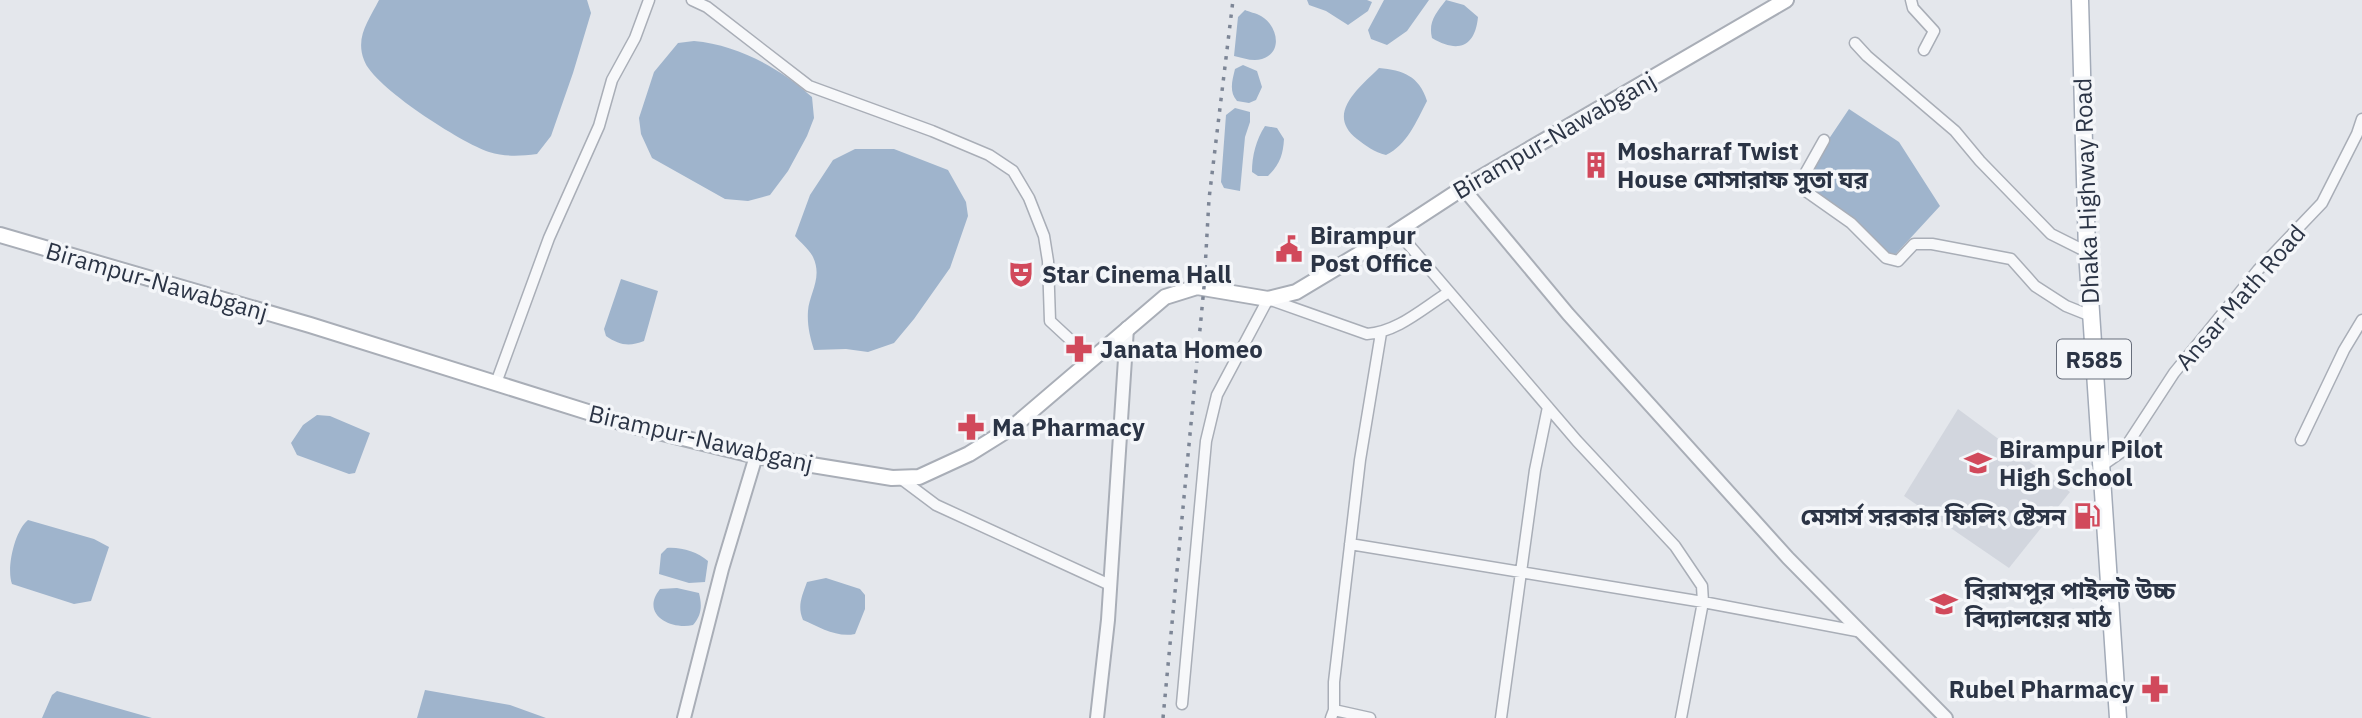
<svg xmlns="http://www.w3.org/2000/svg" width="2362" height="718" font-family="'IBM Plex Sans','Noto Sans Bengali',sans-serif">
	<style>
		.built { fill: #d2d6de }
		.water { fill: #9fb4cc }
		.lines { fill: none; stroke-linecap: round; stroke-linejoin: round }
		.minor-casing { stroke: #a9aeb7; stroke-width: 13 }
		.tertiary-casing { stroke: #a9aeb7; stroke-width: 16 }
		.secondary-casing { stroke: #a9aeb7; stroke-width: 18 }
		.primary-casing { stroke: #a3abb8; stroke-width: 19 }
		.minor { stroke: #f7f8fa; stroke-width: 10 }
		.tertiary { stroke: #f7f8fa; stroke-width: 12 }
		.secondary { stroke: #fff; stroke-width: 14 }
		.primary { stroke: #fff; stroke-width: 16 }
		.rail { stroke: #7d8696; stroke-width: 3.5; stroke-dasharray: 3.5 7; stroke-linecap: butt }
		.labels { text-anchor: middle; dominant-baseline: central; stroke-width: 7; stroke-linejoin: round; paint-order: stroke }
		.shield { fill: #f4f6f9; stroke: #676e7b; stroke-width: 2 }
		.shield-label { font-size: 23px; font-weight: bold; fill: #2b3445 }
		.street-label { font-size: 24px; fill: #2b3445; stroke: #f4f6f9 }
		.poi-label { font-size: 24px; font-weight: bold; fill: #2b3445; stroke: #f4f6f9; text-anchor: start }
	</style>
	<rect width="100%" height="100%" fill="#e4e7ec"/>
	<path class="built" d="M1958 409 2070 492 2009 568 1904 496Z"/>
	<path class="water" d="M379 0H587L591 13 573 73 551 136 537 154C520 156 506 157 489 152 462 143 373 87 364 60 355 37 369 20 379 0Z
		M1307 0H1367L1372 2 1368 11 1348 25 1326 11 1309 5Z
		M1384 0H1429L1407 31 1387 45 1371 39 1368 30Z
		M1446 0 1464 5 1478 17C1475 48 1457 53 1432 38 1428 22 1436 13 1446 0Z
		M1245 10C1249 12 1256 13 1261 16 1277 25 1284 52 1262 59 1253 62 1243 58 1234 56L1238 17Z
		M694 41C738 45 780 68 812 97L814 118 807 136 788 171 770 195 748 201 725 199 652 158 641 134 639 118 654 72 678 43Z
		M1243 65 1257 71 1262 87 1256 100 1249 103 1237 101C1229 92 1232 81 1235 69Z
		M1379 68C1403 70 1419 76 1427 101 1416 122 1407 145 1386 155 1374 152 1366 146 1357 139 1325 114 1359 88 1379 68Z
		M1235 108 1250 112V122L1245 137 1240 191 1224 188 1221 182 1226 115Z
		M1849 109 1899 142 1940 206 1893 257 1854 220 1805 185 1814 161Z
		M1265 126 1277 128 1284 139C1283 155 1280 164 1268 176H1258L1252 172C1252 156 1256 140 1265 126Z
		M855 149H894L948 170 966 202 968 216 950 268 914 319 894 343 868 352 846 349 814 350C810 337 807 325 808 311 809 294 823 278 813 257 809 249 801 243 795 236L810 195 833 160Z
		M621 279 658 291 644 341C629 347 619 345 606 336L604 329Z
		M317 415 330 416 370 433 355 473 349 474 297 455 291 443 303 425Z
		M28 520 94 539 109 547 91 601 74 604 12 584C6 568 15 530 28 520Z
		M667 548C682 547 697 552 708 561L705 582 689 583 659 574 661 554Z
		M826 578 860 589 865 595V609L855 634C837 638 819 627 803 620 797 606 802 596 807 582Z
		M677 588 699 593C702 605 702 615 693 625 670 630 640 614 660 589Z
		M425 690 510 705 546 718H417Z
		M57 691 152 718H42L52 695Z"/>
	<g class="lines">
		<defs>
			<path id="minor" d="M692 0 707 7 809 86 932 131 989 155 1013 171 1029 198 1044 236 1048 261 1050 321 1091 359
				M1911 0 1913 8 1934 31 1924 50
				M1855 43 1867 56 1955 131 1980 161 2051 234 2087 252
				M1824 140 1801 181 1807 192 1851 223 1886 258 1898 261 1914 244H1932L2011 259 2035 286 2066 306 2091 316
				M1397 231 1577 441 1675 546 1702 586 1703 602 1681 718
				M496 383 549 238 599 126 612 80 635 38 649 0
				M2301 440 2344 350 2362 320
				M2103 465 2123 451 2174 373 2258 270 2322 203 2357 134 2362 119
				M900 478 936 505 1110 585
				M1350 544 1703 602 1862 632
				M1182 704 1206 441 1217 395 1268 299 1367 334C1398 332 1423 308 1449 292
				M1334 710 1370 718
				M1331 718 1334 710V682L1360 460 1381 333
				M1501 718 1535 470 1548 407"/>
			<path id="tertiary" d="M1463 188 1568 314 1788 558 1946 718
				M684 718 722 569 756 456
				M1097 718 1108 620 1127 328"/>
			<path id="secondary" d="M0 235 310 325 626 424 756 456 892 478 919 477 969 454 1014 426 1165 297 1197 287 1268 299 1296 292 1391 235 1463 188 1786 0"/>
			<path id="primary" d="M2080 0 2087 252 2118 718"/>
		</defs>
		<use href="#minor" class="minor-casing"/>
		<use href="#tertiary" class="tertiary-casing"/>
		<use href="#secondary" class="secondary-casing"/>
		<use href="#primary" class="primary-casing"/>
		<use href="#minor" class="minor"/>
		<use href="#tertiary" class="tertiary"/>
		<use href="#secondary" class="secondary"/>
		<use href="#primary" class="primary"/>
		<path class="rail" d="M1163 718 1204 287 1209 199 1233 0"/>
	</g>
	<defs>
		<symbol id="building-bare" viewBox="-9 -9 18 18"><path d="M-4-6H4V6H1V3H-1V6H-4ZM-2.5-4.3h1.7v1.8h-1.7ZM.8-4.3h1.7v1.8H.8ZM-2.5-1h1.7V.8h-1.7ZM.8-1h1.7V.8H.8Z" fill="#d1495b" stroke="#f4f6f9" stroke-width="2.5" paint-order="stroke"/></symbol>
		<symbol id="civic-bare" viewBox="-9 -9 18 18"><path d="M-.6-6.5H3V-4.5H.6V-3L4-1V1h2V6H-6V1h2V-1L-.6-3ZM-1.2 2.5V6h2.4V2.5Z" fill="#d1495b" stroke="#f4f6f9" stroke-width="2.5" paint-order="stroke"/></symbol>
		<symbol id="theatre-bare" viewBox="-9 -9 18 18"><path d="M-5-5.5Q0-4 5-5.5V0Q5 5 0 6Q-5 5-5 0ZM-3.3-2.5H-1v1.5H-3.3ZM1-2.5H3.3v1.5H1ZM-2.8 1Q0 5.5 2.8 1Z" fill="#d1495b" stroke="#f4f6f9" stroke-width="2.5" paint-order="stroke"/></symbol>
		<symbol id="pharmacy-bare" viewBox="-9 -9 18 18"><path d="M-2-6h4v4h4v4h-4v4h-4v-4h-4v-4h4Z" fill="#d1495b" stroke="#f4f6f9" stroke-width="2.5" paint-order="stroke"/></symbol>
		<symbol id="university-bare" viewBox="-9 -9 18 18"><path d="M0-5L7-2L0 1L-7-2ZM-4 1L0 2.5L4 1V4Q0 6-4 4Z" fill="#d1495b" stroke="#f4f6f9" stroke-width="2.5" paint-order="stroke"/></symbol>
		<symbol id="fuel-bare" viewBox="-9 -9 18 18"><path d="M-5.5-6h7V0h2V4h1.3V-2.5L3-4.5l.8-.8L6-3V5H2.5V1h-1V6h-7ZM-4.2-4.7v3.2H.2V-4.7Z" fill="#d1495b" stroke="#f4f6f9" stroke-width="2.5" paint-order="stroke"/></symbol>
		<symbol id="school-bare" viewBox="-9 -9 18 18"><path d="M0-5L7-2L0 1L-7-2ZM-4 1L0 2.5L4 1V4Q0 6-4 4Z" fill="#d1495b" stroke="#f4f6f9" stroke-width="2.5" paint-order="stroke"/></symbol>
	</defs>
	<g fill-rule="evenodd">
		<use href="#building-bare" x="1577" y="146" width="38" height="38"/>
		<use href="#civic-bare" x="1270" y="230" width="38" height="38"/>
		<use href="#theatre-bare" x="1002" y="255" width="38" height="38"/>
		<use href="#pharmacy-bare" x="1060" y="330" width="38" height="38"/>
		<use href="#pharmacy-bare" x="952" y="408" width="38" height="38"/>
		<use href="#university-bare" x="1959" y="444" width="38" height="38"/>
		<use href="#fuel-bare" x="2068" y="497" width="38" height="38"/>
		<use href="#school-bare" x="1925" y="585" width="38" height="38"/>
		<use href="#pharmacy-bare" x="2136" y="670" width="38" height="38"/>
	</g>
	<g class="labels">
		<rect class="shield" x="2057" y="339.5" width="74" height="39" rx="5"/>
		<g class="shield-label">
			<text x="2094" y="359">R585</text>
		</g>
		<g class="street-label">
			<text transform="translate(1554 135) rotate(-30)">Birampur-Nawabganj</text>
			<text transform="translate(2086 191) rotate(-92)">Dhaka Highway Road</text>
			<text transform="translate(157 281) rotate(16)">Birampur-Nawabganj</text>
			<text transform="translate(2240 297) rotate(-49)">Ansar Math Road</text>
			<text transform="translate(701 438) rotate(13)">Birampur-Nawabganj</text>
		</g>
		<g class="poi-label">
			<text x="1617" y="151">Mosharraf Twist<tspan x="1617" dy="28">House মোসারাফ সুতা ঘর</tspan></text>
			<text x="1310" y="235">Birampur<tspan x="1310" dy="28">Post Office</tspan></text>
			<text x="1042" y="274">Star Cinema Hall</text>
			<text x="1100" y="349">Janata Homeo</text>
			<text x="992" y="427">Ma Pharmacy</text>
			<text x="1999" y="449">Birampur Pilot<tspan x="1999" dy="28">High School</tspan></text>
			<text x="2066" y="516" text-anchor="end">মেসার্স সরকার ফিলিং ষ্টেসন</text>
			<text x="1965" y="590">বিরামপুর পাইলট উচ্চ<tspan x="1965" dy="28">বিদ্যালয়ের মাঠ</tspan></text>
			<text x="2134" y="689" text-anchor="end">Rubel Pharmacy</text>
		</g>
	</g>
</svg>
